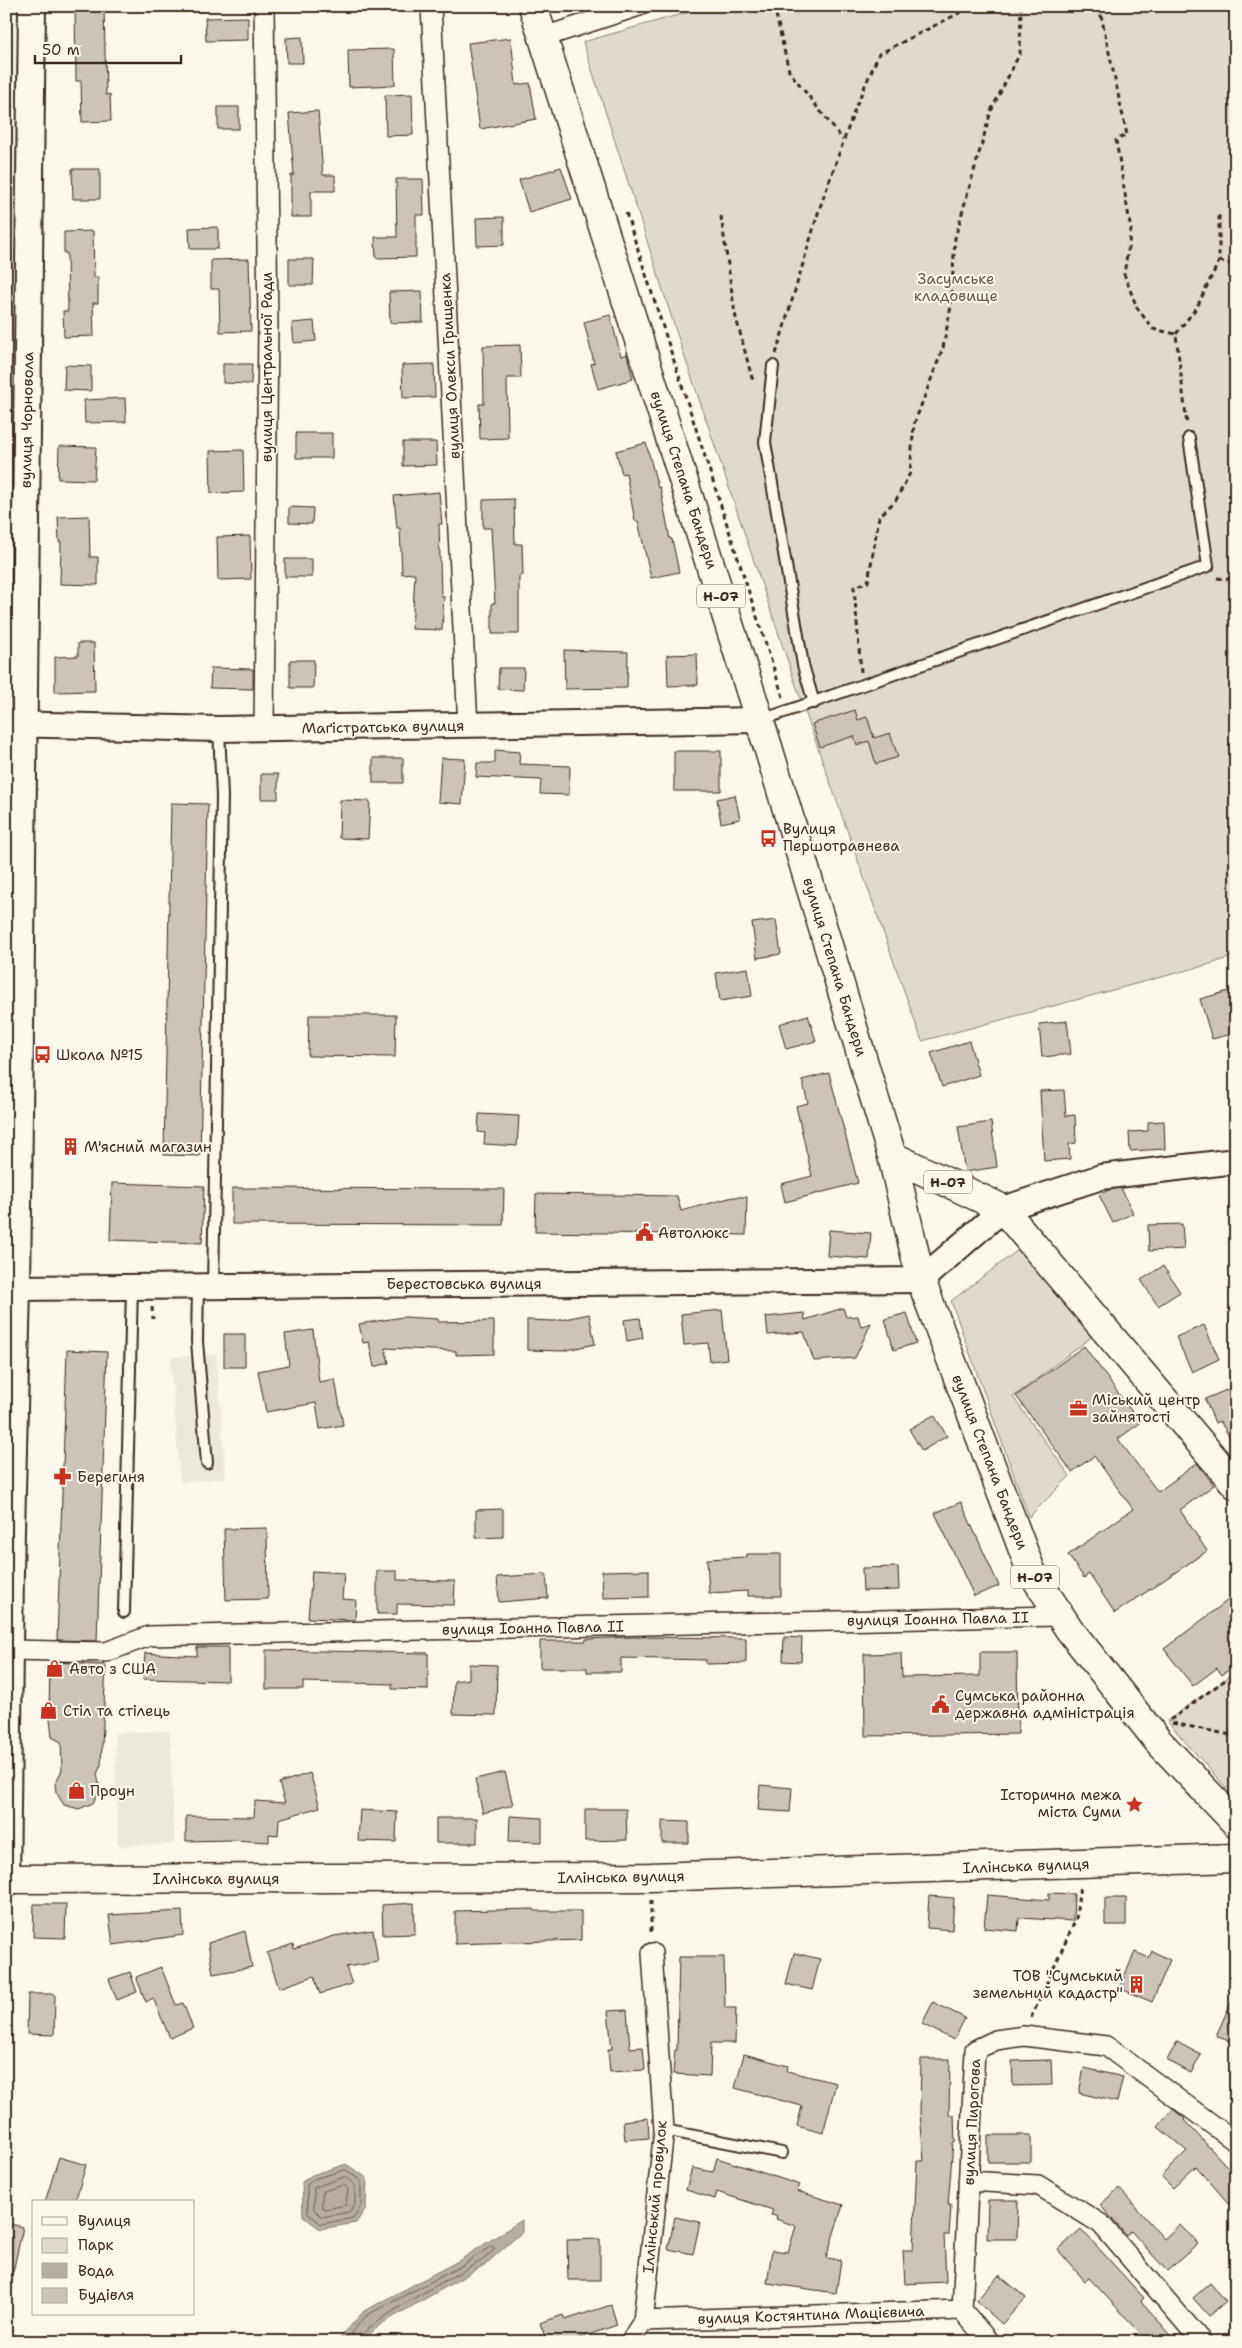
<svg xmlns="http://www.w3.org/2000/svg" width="1242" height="2348" font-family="'Shantell Sans',sans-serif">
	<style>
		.built { fill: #ede8dd }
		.green { fill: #dfd9ce; stroke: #8d8276 }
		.water { fill: #b6aea2; stroke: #85796d }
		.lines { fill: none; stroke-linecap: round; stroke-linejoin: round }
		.shore { stroke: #6c5f53; stroke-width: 1 }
		.building { fill: #ccc4b9; stroke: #3b2a1e }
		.service-casing { stroke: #3b2a1e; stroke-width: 14 }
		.minor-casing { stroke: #3b2a1e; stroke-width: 22 }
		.tertiary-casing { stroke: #3b2a1e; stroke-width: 28 }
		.secondary-casing { stroke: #3b2a1e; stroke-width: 30 }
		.primary-casing { stroke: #3b2a1e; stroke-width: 31 }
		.path { stroke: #3b2a1e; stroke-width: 3; stroke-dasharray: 5 4; stroke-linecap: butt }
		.service { stroke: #fbf7ec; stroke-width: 10 }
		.minor { stroke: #fbf7ec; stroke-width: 19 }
		.tertiary { stroke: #fbf7ec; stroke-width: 24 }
		.secondary { stroke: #fbf7ec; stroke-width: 26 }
		.primary { stroke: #fbf7ec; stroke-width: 28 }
		.labels { text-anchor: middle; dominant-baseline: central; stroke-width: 4; stroke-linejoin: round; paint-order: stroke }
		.shield { fill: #fbf7ec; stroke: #75685c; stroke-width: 1 }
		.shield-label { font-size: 14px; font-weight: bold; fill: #3b2a1e }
		.park-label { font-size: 15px; fill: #64564a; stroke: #fbf7ec }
		.street-label { font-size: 15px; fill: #3b2a1e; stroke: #fbf7ec }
		.poi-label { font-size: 15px; fill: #3b2a1e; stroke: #fbf7ec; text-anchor: start }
	</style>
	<rect width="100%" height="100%" fill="#fbf7ec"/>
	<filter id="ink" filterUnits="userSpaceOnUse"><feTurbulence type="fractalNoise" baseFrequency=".02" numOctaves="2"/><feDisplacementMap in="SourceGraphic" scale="10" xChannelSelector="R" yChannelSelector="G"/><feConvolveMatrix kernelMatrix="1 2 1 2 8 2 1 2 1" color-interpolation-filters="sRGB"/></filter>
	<g filter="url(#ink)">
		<path class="built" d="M216 1354 226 1478 180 1482 170 1357Z
			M170 1731 174 1844 118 1846 115 1733Z"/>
		<path class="green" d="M710 6H1236V955L1214 963 922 1041 803 706 677 334 583 42Z
			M1018 1250 1094 1335 1013 1397 1070 1476 1029 1517 951 1301Z
			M1236 1672V1799L1167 1721Z"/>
		<path class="water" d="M346 2164 367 2178 366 2208 356 2223 320 2229 303 2216 302 2182 312 2175Z
			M522 2220V2232L486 2264 381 2324 361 2342H336L364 2311 460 2260Z"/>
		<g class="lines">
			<path class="shore" d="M346 2170 361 2181V2206L353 2218 321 2224 308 2213 307 2185 314 2179Z
				M345 2177 355 2185V2204L349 2212 322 2217 314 2209V2188Z
				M344 2185 348 2189 346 2205 326 2209 322 2207V2192Z
				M343 2342 367 2315 463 2265 491 2246 494 2247V2250L483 2260C463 2271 360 2324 358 2342"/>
		</g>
		<path class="building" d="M75 7H104L106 95 110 94 111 121 82 122 81 81H76Z
			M248 17V40L206 41 205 18Z
			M302 37 303 63H287L286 38Z
			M511 38 516 85 530 83 536 119 480 129 468 43Z
			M394 49 395 85 349 87 348 50Z
			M412 94 413 135 386 136 385 95Z
			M218 107H239V129H218Z
			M318 111 323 175H335V191H311V217H291V175H294L289 113Z
			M561 167 572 199 529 212 519 180Z
			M72 169H100V199H73Z
			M396 179H423L424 215H416V257L376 258 375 237H397Z
			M504 217V245L477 246 476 218Z
			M218 227V249H190L189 228Z
			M93 231 94 277H98V303H93L94 336 64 337 63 311H68L67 253H64V232Z
			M249 259 251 331 220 332 219 289H211V260Z
			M289 259H314L313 285H289Z
			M422 291 423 322 390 323 389 292Z
			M610 315 621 356 627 354 633 379 598 389 591 364 594 363 584 322Z
			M314 321 316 341 294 343 292 323Z
			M520 345 521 378H507L508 438 480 439 479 404H484L483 346Z
			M223 364H252L251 384 223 383Z
			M434 364 435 397 403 398 402 365Z
			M65 365 91 366V391L64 390Z
			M125 398 126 422 85 423 84 400Z
			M296 433H332V458H296Z
			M403 442H436L437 465 403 466Z
			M646 443 658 488 660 487 670 539H672L679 572 651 578 638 521H635L626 473 622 474 616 451Z
			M59 446 96 447 94 480 58 479Z
			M243 450 244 492 211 493 210 451Z
			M439 492 442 524H439L441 596H444L442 630 412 629 415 573 402 574 400 528H397L394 496Z
			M514 499 515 544H522L523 575 519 576V634H492V603H495L491 528H483V500Z
			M289 507 313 508 312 524 289 523Z
			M89 516 90 557H98V585L60 584 61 542H59L58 517Z
			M250 536 251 579 218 580 217 537Z
			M285 559H312V577H285Z
			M78 643H94L95 691 55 692V657L78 656Z
			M564 650 628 652 627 688 565 689Z
			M697 654 698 685 668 686 667 655Z
			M290 660H314L313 688H290Z
			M211 668 253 669V689L210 688Z
			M499 668H524L523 690 498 689Z
			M855 710 858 720 867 717 874 738 890 733 898 757 876 764 869 741 857 745 854 736 820 747 812 724Z
			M495 750 520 752 519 764 570 766 569 795 540 794 541 780 476 777 477 763H495Z
			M674 751H721V791H674Z
			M373 758H403V783H373Z
			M441 758 465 759 462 804 438 802Z
			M261 774H278V799H261Z
			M735 795 740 819 721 823 717 799Z
			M340 800 370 801 368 839 339 838Z
			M171 803 208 804 200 1156 164 1155Z
			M776 920 781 954 757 958 752 923Z
			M748 968 752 996 720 1001 716 973Z
			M1236 989V1033L1212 1039 1200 999Z
			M309 1015H396L395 1057 308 1056Z
			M808 1015 816 1041 786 1049 779 1024Z
			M1067 1021 1071 1054 1042 1057 1039 1024Z
			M969 1041 979 1075 942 1087 931 1053Z
			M829 1073 858 1183 785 1202 781 1184 812 1176 796 1106 808 1103 802 1080Z
			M1064 1090 1066 1116 1075 1115 1076 1143 1069 1144 1070 1159 1044 1161 1040 1091Z
			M479 1114 519 1116 517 1146 484 1144 485 1133 478 1132Z
			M1164 1121 1165 1149 1130 1151 1129 1132 1148 1131V1122Z
			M991 1122 997 1167 965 1172 958 1127Z
			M112 1183 204 1186 202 1243 110 1240Z
			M232 1188 504 1189 503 1225 232 1224Z
			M1121 1188 1133 1213 1113 1223 1099 1195 1108 1190Z
			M536 1194 677 1196 681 1211 733 1197H747L746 1235 535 1232Z
			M1182 1224 1184 1249 1149 1251 1148 1225Z
			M829 1230 871 1233 869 1259 827 1256Z
			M1163 1266 1180 1292 1158 1306 1141 1280Z
			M843 1308 846 1317 858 1316 861 1327 871 1323 855 1358 814 1361 804 1332 768 1335 766 1317 804 1313 805 1320Z
			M722 1310 727 1359 710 1361 708 1343 684 1345 681 1314Z
			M907 1313 916 1343 894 1350 885 1319Z
			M589 1314 595 1344 562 1351 527 1350V1320L555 1321Z
			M403 1317 438 1319V1322L494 1321V1354L456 1355V1351L385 1348 389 1363 374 1367 369 1342 363 1343 359 1324Z
			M640 1318 643 1338 627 1341 624 1320Z
			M1204 1325 1219 1359 1192 1372 1176 1337Z
			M313 1330 319 1382 335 1379 343 1425 320 1429 316 1403 266 1412 258 1371 289 1365 285 1334Z
			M224 1334H245V1367H224Z
			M1084 1346 1140 1423 1118 1439 1158 1492 1197 1463 1214 1485 1180 1510 1207 1551 1115 1613 1089 1574 1084 1578 1068 1555 1133 1509 1094 1456 1072 1472 1016 1396Z
			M67 1350 107 1352 97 1641 57 1640Z
			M1236 1386V1448L1220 1421 1215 1423 1205 1399Z
			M934 1415 947 1436 922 1451 909 1429Z
			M961 1502 999 1586 974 1596 935 1513Z
			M503 1509V1537L476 1538V1510Z
			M267 1528 268 1599 226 1600 224 1529Z
			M747 1554H781V1596H748V1591L709 1593 707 1559 747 1557Z
			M898 1567 899 1590 863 1591 862 1568Z
			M649 1570V1597L603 1598 602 1571Z
			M312 1571 344 1573 342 1599 356 1600 355 1620 308 1618Z
			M377 1571H397V1580L455 1581 454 1605 397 1604V1614H377Z
			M546 1574 548 1598 499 1602 497 1577Z
			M1236 1594V1664L1222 1675 1217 1668 1193 1686 1164 1649Z
			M631 1637 746 1638V1663L706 1664V1660L621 1658V1672H587V1668H540V1641H586V1639Z
			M784 1637 802 1638 801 1662 783 1661Z
			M197 1647H228V1681L143 1679 145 1653 197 1656Z
			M266 1650 428 1653V1690L392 1689V1684L303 1682V1689H266Z
			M980 1652H1017L1018 1734 865 1736 864 1654 901 1653 902 1677 980 1676Z
			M56 1662 106 1665 101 1765 97 1774 100 1789 93 1803 79 1809 64 1805 56 1792 55 1784 62 1770 61 1742 52 1737 49 1711 50 1664H56Z
			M469 1664 497 1665 496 1715 453 1714 454 1681 469 1679Z
			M505 1772 513 1805 483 1813 475 1779Z
			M310 1773 320 1807 279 1819 278 1835 269 1834V1842L232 1840 186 1841V1816L254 1817 255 1801 285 1803 279 1783Z
			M760 1785 792 1788 790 1812 758 1810Z
			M585 1809H626L627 1840 585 1841Z
			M360 1810 397 1812 396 1842 358 1841Z
			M510 1816 542 1818V1842L509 1841Z
			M436 1818H477V1843H436Z
			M662 1821 689 1822V1843H662Z
			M1049 1893 1074 1894 1073 1921 1019 1918 1018 1931 984 1928 987 1895 1049 1900Z
			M929 1896 954 1898 952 1930 927 1928Z
			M1105 1898H1126V1925H1105Z
			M414 1903 415 1934 383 1935 382 1905Z
			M34 1904H66L65 1938 33 1937Z
			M534 1909V1911H581V1940L455 1944V1911Z
			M182 1911 183 1935 113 1945 109 1915Z
			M373 1930 378 1962 346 1967 352 1984 320 1994 314 1976 279 1988 267 1953 293 1944 294 1949 334 1936Z
			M245 1931 252 1967 213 1974 208 1943Z
			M1152 1951 1170 1960 1152 2002 1119 1988 1135 1952 1149 1958Z
			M794 1953 820 1959 812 1990 786 1984Z
			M679 1957H724L725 2008H736L735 2043H711L710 2076 673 2074 675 2050H677Z
			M161 1967 176 2005 183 2003 193 2028 170 2038 153 1998 146 2002 136 1977Z
			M130 1972 137 1992 117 2000 109 1979Z
			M1236 1991V2044L1216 2036Z
			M28 1994H55L54 2035 27 2034Z
			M933 2002 965 2018 954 2040 922 2024Z
			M627 2010 630 2048 643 2047 645 2070 610 2072 608 2049H612L608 2011Z
			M1177 2042 1201 2055 1191 2073 1167 2060Z
			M744 2054 788 2066 787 2071 836 2083 823 2133 797 2126 802 2106 735 2088Z
			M921 2059H950L949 2115H954L955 2143H953L948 2205H951L949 2235H944L946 2282 905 2284 903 2250H913L917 2161H924L920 2113Z
			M1051 2060 1052 2085 1013 2086 1012 2061Z
			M1084 2068 1123 2077 1117 2102 1079 2093Z
			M1173 2109 1185 2119 1184 2120 1236 2176V2212L1196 2166 1173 2188 1161 2176 1187 2151 1158 2127Z
			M648 2118 649 2138 625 2140 623 2121Z
			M988 2135H1031V2162H988Z
			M59 2157 86 2165 75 2202H45Z
			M717 2158 800 2185 797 2191 843 2205 826 2258 841 2260 836 2293 767 2283 772 2250 788 2252 796 2226 776 2219 777 2216 771 2215 773 2210 717 2192 715 2199 686 2190 692 2168 713 2172Z
			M1119 2188 1164 2239 1180 2224 1198 2244 1167 2271 1131 2231 1126 2235 1100 2205Z
			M988 2200H1018L1017 2239H987Z
			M675 2217 700 2222 693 2254 668 2249Z
			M6 2223 23 2227 13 2272 6 2271Z
			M1081 2229 1144 2298 1141 2301 1177 2342H1149L1089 2278 1085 2281 1058 2250Z
			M600 2239V2280H568L567 2240Z
			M999 2275 1026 2298 1002 2324 976 2301Z
			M1210 2283 1226 2301 1209 2316 1193 2298Z
			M611 2305 617 2325 568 2342H547L540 2323 563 2315 565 2320Z"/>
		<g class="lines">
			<defs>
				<path id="service" d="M773 366 765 442 803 665 814 703
					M761 720 1208 566 1189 438
					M198 1286 197 1341 207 1463
					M213 1286 222 796 219 729
					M124 1612 132 1287
					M664 2130 782 2153"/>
				<path id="minor" d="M264 6 268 323 264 729
					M431 6 468 726
					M544 37 639 6
					M9 1650 106 1652 149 1636 1060 1616
					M968 2181 1038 2185 1101 2224 1202 2342
					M962 2310 975 2050 996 2040 1024 2036 1106 2046 1236 2142
					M643 2321 664 2130 652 1953
					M630 2342 643 2321 962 2310 989 2342"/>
				<path id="tertiary" d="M6 724 219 729 760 720
					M17 1288 921 1280 1003 1209 1101 1177 1236 1161"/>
				<path id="secondary" d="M6 1884 10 1572 17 1288 32 6"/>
				<path id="primary" d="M533 6 768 747 892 1156 921 1280 1031 1571 1069 1629 1158 1741 1236 1823
					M892 1156 1003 1209 1236 1485
					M6 1879 650 1877 1236 1858"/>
			</defs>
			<use href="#service" class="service-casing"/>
			<use href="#minor" class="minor-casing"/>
			<use href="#tertiary" class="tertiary-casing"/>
			<use href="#secondary" class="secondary-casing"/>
			<use href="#primary" class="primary-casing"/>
			<path class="path" d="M774 6 789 71 843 140
				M1099 6 1127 135 1116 140 1131 230 1124 274 1137 308 1153 329 1176 334 1187 425
				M626 213 783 697
				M721 216 735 314 752 378 757 381
				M1219 261 1236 265
				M1176 334 1197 307 1219 261V215
				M776 354 819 210 856 106 879 54 973 6
				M1217 578 1236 580
				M861 672 854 587 868 582 879 517 896 500 910 473 914 424 943 348 951 306 955 238 991 111 1020 53 1021 6
				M152 1307 153 1319
				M1170 1720 1236 1672
				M1172 1723 1236 1736
				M651 1900V1934
				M1031 2018 1076 1919 1080 1884"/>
			<use href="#service" class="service"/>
			<use href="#minor" class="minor"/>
			<use href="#tertiary" class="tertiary"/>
			<use href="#secondary" class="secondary"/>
			<use href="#primary" class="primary"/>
		</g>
	</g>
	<defs>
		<symbol id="bus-bare" viewBox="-9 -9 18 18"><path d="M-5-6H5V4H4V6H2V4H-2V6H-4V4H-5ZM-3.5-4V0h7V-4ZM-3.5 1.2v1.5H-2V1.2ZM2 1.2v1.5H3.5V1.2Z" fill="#c8321e" stroke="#fbf7ec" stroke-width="2.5" paint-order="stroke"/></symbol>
		<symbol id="building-bare" viewBox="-9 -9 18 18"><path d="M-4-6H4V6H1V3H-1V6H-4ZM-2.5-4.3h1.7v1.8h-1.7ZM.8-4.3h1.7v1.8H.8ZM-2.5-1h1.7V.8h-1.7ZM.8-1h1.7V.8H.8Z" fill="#c8321e" stroke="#fbf7ec" stroke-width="2.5" paint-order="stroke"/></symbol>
		<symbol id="civic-bare" viewBox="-9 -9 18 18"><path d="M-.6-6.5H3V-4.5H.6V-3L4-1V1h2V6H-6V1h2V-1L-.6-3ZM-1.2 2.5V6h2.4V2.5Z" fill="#c8321e" stroke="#fbf7ec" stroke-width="2.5" paint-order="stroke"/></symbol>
		<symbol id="office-bare" viewBox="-9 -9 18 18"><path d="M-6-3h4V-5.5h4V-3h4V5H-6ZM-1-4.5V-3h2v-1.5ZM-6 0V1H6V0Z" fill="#c8321e" stroke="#fbf7ec" stroke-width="2.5" paint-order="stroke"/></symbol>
		<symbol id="pharmacy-bare" viewBox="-9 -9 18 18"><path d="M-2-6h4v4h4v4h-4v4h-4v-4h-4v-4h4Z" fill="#c8321e" stroke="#fbf7ec" stroke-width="2.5" paint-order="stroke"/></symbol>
		<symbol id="shop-bare" viewBox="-9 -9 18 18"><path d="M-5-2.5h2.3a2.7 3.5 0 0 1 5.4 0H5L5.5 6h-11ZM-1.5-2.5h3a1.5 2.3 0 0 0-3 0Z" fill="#c8321e" stroke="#fbf7ec" stroke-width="2.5" paint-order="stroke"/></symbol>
		<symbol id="sight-bare" viewBox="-9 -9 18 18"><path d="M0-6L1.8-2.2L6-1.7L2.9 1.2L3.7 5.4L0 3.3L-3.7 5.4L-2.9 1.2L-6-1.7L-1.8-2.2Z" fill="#c8321e" stroke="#fbf7ec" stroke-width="2.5" paint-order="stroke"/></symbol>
	</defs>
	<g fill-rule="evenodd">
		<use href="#bus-bare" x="756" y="826" width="25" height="25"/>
		<use href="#bus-bare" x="30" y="1042" width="25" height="25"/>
		<use href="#building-bare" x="58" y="1134" width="25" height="25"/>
		<use href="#civic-bare" x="632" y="1220" width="25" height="25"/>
		<use href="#office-bare" x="1066" y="1396" width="25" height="25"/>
		<use href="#pharmacy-bare" x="50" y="1464" width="25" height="25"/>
		<use href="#shop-bare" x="42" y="1656" width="25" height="25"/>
		<use href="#civic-bare" x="928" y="1692" width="25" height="25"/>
		<use href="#shop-bare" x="36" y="1698" width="25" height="25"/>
		<use href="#shop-bare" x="64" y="1778" width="25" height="25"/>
		<use href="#sight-bare" x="1122" y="1792" width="25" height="25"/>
		<use href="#building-bare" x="1124" y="1972" width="25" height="25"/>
	</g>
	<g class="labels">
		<g class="shield">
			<rect x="697" y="584.5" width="48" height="23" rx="4"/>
			<rect x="924" y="1170.5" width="48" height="23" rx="4"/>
			<rect x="1011" y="1565.5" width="48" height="23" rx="4"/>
		</g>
		<g class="shield-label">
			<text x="721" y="596">Н-07</text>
			<text x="948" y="1182">Н-07</text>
			<text x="1035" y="1577">Н-07</text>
		</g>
		<g class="park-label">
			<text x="956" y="279">Засумське<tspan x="956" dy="17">кладовище</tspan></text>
		</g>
		<g class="street-label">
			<text transform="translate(450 366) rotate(-93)">вулиця Олекси Грищенка</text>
			<text transform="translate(267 367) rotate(-90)">вулиця Центральної Ради</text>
			<text transform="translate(27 420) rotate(-89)">вулиця Чорновола</text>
			<text transform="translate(684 480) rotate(72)">вулиця Степана Бандери</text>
			<text transform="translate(383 727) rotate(-1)">Маґістратська вулиця</text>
			<text transform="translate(835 967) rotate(73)">вулиця Степана Бандери</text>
			<text x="464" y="1284">Берестовська вулиця</text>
			<text transform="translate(990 1462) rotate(69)">вулиця Степана Бандери</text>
			<text transform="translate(938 1619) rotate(-1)">вулиця Іоанна Павла II</text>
			<text transform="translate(533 1628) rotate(-1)">вулиця Іоанна Павла II</text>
			<text transform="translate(1026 1866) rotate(-2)">Іллінська вулиця</text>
			<text transform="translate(621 1877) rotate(-1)">Іллінська вулиця</text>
			<text x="216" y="1879">Іллінська вулиця</text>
			<text transform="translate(972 2122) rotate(-87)">вулиця Пирогова</text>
			<text transform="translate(655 2197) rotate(-85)">Іллінський провулок</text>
			<text transform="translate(811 2315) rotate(-2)">вулиця Костянтина Мацієвича</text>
		</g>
		<g class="poi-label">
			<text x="783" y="829">Вулиця<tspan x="783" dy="17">Першотравнева</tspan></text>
			<text x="56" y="1055">Школа №15</text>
			<text x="84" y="1147">М'ясний магазин</text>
			<text x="658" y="1233">Автолюкс</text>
			<text x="1092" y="1400">Міський центр<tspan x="1092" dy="17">зайнятості</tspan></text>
			<text x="77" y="1477">Берегиня</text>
			<text x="69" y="1669">Авто з США</text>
			<text x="955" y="1696">Сумська районна<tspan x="955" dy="17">державна адміністрація</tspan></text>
			<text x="63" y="1711">Стіл та стілець</text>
			<text x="90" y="1791">Проун</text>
			<text x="1121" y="1795" text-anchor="end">Історична межа<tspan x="1121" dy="17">міста Суми</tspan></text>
			<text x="1123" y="1976" text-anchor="end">ТОВ "Сумський<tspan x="1123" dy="17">земельний кадастр"</tspan></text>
		</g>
	</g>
	<rect width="1242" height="2348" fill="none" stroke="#fbf7ec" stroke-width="25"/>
	<rect x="12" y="12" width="1217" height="2323" fill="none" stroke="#3b2a1e" stroke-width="2" filter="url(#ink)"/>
	<rect x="32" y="2200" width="162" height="115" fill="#fbf7ec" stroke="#aea59a"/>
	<rect x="42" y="2217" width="25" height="8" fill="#fbf7ec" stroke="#aea59a"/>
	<text x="78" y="2226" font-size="15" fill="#3b2a1e">Вулиця</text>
	<rect x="42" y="2238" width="25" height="15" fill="#dfd9ce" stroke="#aea59a"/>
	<text x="78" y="2250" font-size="15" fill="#3b2a1e">Парк</text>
	<rect x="42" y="2263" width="25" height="15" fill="#b6aea2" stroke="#aea59a"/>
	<text x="78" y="2276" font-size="15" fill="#3b2a1e">Вода</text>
	<rect x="42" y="2288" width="25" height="15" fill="#ccc4b9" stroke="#aea59a"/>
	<text x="78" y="2300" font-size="15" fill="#3b2a1e">Будівля</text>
	<path d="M35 55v8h146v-8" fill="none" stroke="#3b2a1e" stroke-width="2.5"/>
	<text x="42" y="55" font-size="15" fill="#3b2a1e" stroke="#fbf7ec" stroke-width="4" paint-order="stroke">50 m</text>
</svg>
